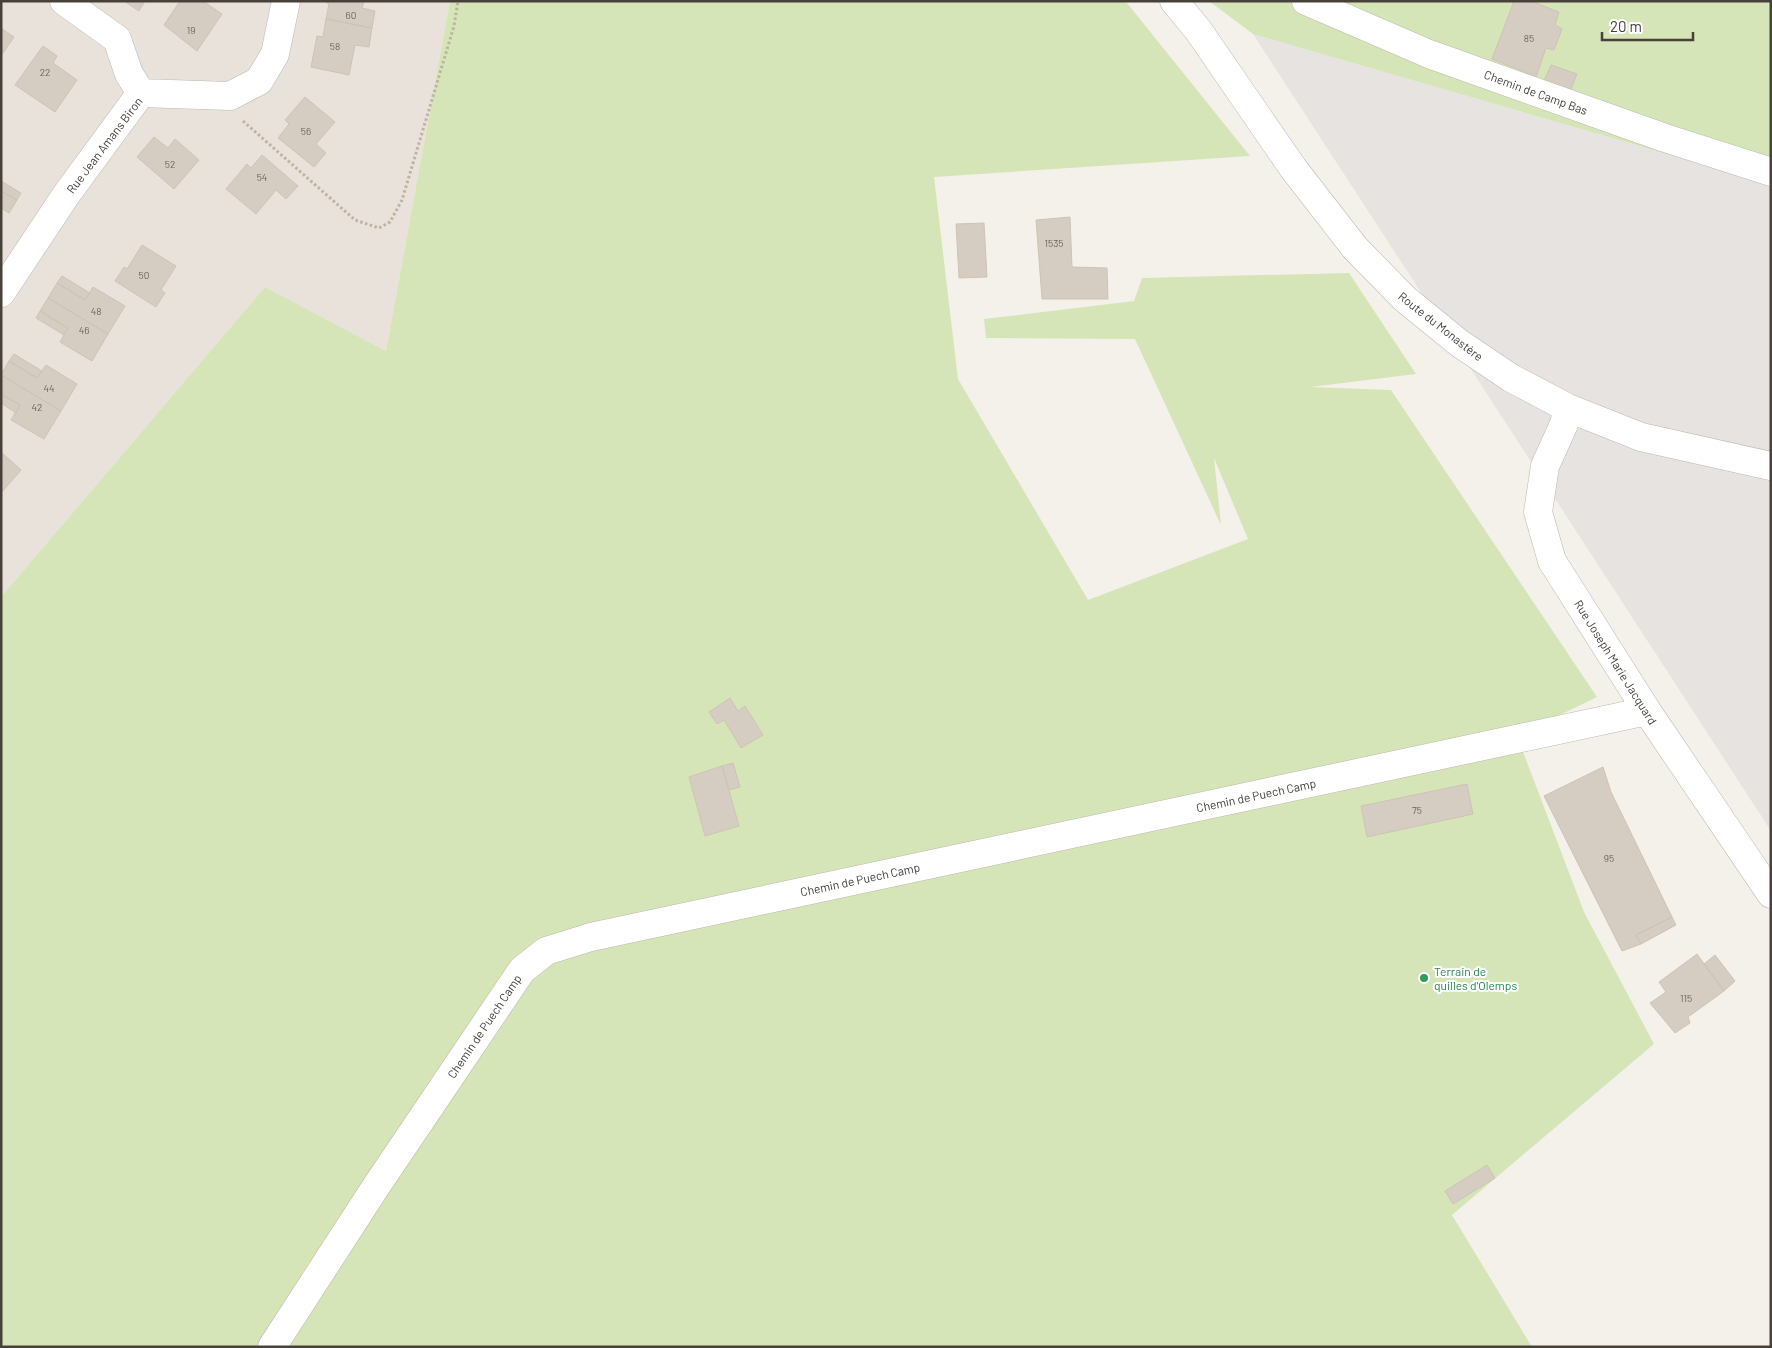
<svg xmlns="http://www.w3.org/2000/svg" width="1772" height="1348" font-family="Barlow,sans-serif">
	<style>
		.residential { fill: #e8e2da }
		.industrial { fill: #e7e3e0 }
		.green { fill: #d5e5b8 }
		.building { fill: #d5ccc2; stroke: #cfc3b5 }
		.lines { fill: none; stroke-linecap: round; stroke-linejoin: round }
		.minor-casing { stroke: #bfb8af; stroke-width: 29 }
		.path { stroke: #c0b2a1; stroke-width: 3; stroke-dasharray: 2.5 2.5; stroke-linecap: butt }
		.minor { stroke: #fff; stroke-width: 28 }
		.leisure-dot { fill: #2e9e5b; stroke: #fff; stroke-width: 2 }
		.labels { text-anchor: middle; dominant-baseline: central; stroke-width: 4; stroke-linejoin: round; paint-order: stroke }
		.number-label { font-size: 10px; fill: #6b645c }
		.street-label { font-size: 12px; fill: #48413a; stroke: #fff }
		.leisure-label { font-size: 12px; fill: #27864d; stroke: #fff; text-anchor: start }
	</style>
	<rect width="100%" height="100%" fill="#f4f1eb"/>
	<path class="residential" d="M1 1H450L386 351 265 287 1 597Z"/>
	<path class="industrial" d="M1253 34 1771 184V831Z"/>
	<path class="green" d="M450 1H1124L1127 3 1250 156 934 177 958 379 1088 600 1248 539 1214 458 1221 525 1135 339 986 338 984 319 1134 301 1142 278 1349 273 1416 374 1311 387 1391 390 1597 697 1517 736 1584 912 1654 1044 1452 1215 1532 1347H1V597L265 287 386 351Z
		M1209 1H1771V184L1253 34Z"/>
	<path class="building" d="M124 1H145L139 11Z
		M180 1H203L222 14 197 51 164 25Z
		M324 1H364L362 8 375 11 372 28 326 19 329 4Z
		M1514 1H1531L1559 12 1555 25 1562 29 1554 50 1546 48 1535 80 1527 73 1492 59Z
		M326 19 372 28 369 47 355 45 349 75 311 67 317 36 323 37Z
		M1 28 14 37 1 56Z
		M43 46 57 56 53 63 77 80 55 112 15 85Z
		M1551 65 1577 74 1569 94 1543 83Z
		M305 97 335 122 316 144 326 153 314 167 278 138 289 124 285 120Z
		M154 137 168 148 175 139 199 160 174 189 137 157Z
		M262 155 298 186 286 199 276 190 256 214 226 189 247 164 251 168Z
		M1 181 21 193 17 200 1 191Z
		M1 191 17 200 9 213 1 208Z
		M1070 217 1072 267 1107 268 1108 299H1042L1036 220Z
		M984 223 987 277 959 278 956 224Z
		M142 245 176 266 161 290 165 293 156 307 115 281 124 267 127 269Z
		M62 276 90 293 85 300 57 283Z
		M57 283 85 300 93 287 125 306 108 334 48 298Z
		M48 298 108 334 92 361 60 342 68 328 40 311Z
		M40 311 68 328 64 335 36 318Z
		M14 354 42 371 37 378 9 361Z
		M9 361 37 378 46 365 77 384 61 411 1 375Z
		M1 375 61 411 44 439 11 420 20 405 1 394Z
		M1 394 20 405 16 413 1 403Z
		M1 452 21 470 1 493Z
		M730 698 738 711 745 706 763 735 741 748 724 720 717 724 709 712Z
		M733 763 740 787 729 790 722 766Z
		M722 766 739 826 705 836 689 777Z
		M1603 767 1611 792 1672 917 1636 935 1641 944 1622 951 1544 796Z
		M1467 784 1473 814 1367 837 1361 806Z
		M1672 917 1676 925 1641 944 1636 935Z
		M1697 954 1724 991 1688 1017 1690 1023 1675 1033 1650 1003 1666 992 1659 982Z
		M1715 955 1735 981 1724 991 1704 964Z
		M1487 1165 1495 1178 1453 1204 1445 1191Z"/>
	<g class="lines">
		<defs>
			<path id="minor" d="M64 1 117 39 129 74 141 93
				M1174 1 1198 30 1293 168 1355 248 1405 299 1459 343 1511 378 1568 408 1641 437 1771 466
				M1306 1 1429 54 1665 138 1771 172
				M1 293 66 195 141 93 230 96 259 81 275 54 286 1
				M1568 408 1564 424 1545 466 1538 512 1552 561 1647 711 1771 894
				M272 1347 375 1188 522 970 546 951 591 937 1647 711"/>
		</defs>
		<use href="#minor" class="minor-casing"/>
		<path class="path" d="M243 121 355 220 379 228 390 222 402 200 454 26 458 1"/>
		<use href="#minor" class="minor"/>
	</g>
	<circle class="leisure-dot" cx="1424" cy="978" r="5"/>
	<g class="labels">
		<g class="number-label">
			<text x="351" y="15">60</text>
			<text x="191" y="30">19</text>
			<text x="1529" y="38">85</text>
			<text x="335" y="46">58</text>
			<text x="45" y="72">22</text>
			<text x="306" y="131">56</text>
			<text x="170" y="164">52</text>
			<text x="262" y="177">54</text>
			<text x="1054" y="243">1535</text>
			<text x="144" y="275">50</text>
			<text x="96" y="311">48</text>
			<text x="84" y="330">46</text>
			<text x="49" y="388">44</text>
			<text x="37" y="407">42</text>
			<text x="1417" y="810">75</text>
			<text x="1609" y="858">95</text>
			<text x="1686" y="998">115</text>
		</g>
		<g class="street-label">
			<text transform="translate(1536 92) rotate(20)">Chemin de Camp Bas</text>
			<text transform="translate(104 145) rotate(-53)">Rue Jean Amans Biron</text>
			<text transform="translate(1441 326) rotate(38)">Route du Monastère</text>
			<text transform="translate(1616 662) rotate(58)">Rue Joseph Marie Jacquard</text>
			<text transform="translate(1256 795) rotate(-12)">Chemin de Puech Camp</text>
			<text transform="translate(860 879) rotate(-12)">Chemin de Puech Camp</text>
			<text transform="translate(484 1026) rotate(-56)">Chemin de Puech Camp</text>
		</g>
		<g class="leisure-label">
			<text x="1434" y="971">Terrain de<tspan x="1434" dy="14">quilles d'Olemps</tspan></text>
		</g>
	</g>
	<rect width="1772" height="1348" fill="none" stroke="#48413a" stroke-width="5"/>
	<path d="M1602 32v8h91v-8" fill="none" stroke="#48413a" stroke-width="2.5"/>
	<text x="1610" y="32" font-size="15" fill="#48413a" stroke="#ffffff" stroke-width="4" paint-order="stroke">20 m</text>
</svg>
